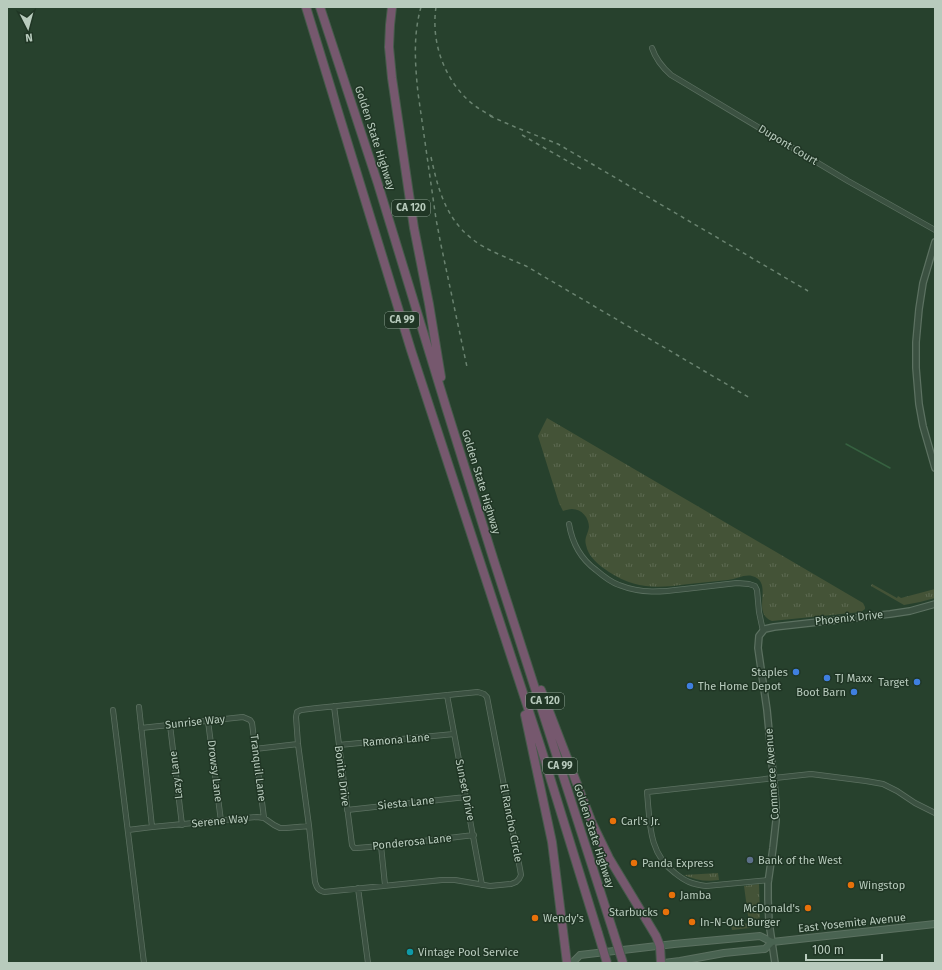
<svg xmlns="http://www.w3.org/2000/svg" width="942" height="970" font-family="'Fira Sans',sans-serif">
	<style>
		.grass { fill: url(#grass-tufts) }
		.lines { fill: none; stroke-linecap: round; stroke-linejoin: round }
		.stream { stroke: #366140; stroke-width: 1.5 }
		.minor-casing { stroke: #5c7161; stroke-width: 6 }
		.tertiary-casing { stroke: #5c7161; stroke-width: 8 }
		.secondary-casing { stroke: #5c7161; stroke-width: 8 }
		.motorway-casing { stroke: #465b4b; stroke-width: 10 }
		.minor { stroke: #3b5141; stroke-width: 4.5 }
		.tertiary { stroke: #3b5141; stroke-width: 5.5 }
		.secondary { stroke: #496351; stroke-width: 6 }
		.motorway { stroke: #76586e; stroke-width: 8 }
		.rail { stroke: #6a8370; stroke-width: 1.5; stroke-dasharray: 4 4; stroke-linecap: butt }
		.motorway-bridge-casing { stroke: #465b4b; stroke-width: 10; stroke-linecap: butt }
		.motorway-bridge { stroke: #76586e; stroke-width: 8 }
		.shop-dot { fill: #3f7fe0; stroke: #203625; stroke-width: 1.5 }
		.food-dot { fill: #e8710a; stroke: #203625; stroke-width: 1.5 }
		.service-dot { fill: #5c6f8a; stroke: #203625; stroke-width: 1.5 }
		.culture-dot { fill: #0f9aa8; stroke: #203625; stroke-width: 1.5 }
		.labels { text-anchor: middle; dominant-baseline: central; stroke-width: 3; stroke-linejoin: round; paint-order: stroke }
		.shield { fill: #203625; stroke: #8a9e8f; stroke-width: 1 }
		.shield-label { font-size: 10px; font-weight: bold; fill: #b8cbbd }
		.street-label { font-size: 11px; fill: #b8cbbd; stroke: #203625 }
		.poi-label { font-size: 11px; fill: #b8cbbd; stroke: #203625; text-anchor: start }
	</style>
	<defs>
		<pattern id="grass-tufts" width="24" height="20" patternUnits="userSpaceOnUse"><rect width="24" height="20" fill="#445337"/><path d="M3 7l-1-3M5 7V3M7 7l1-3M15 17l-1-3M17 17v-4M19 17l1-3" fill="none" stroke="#5d6a52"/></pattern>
	</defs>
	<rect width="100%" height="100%" fill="#27412d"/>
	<path class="grass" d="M547 418 863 603 865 607V609L861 612 772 621C750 613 775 582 752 576 745 574 736 579 728 580 715 581 702 583 689 584 659 588 636 590 609 572 600 566 588 557 586 545 584 538 588 534 589 527 589 518 582 509 572 509 569 509 566 510 563 511L559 503 538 436Z
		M872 584 897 598 898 596 901 598 935 589V598L920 602 904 605 871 586Z
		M718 873 719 880C706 882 695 880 684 875Z
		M759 884 760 916 759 921 756 925 750 928 732 930 731 925 749 923 744 886Z"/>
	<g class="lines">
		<path class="stream" d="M846 444 890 468"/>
		<defs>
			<path id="minor" d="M652 48C656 60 662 67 671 75L848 181 935 230
				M569 524C572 542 581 559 596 570 603 576 610 582 619 585 642 594 661 592 685 589 702 587 720 585 737 583L749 584 755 586 757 590 759 612 763 631
				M478 692 484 694 487 697 520 869 521 875 519 879 516 882 511 884 490 886 455 880H442L324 892C318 890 317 888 315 882L309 826 298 744 296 717 297 712 301 710 317 708Z
				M447 695 482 885
				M334 706 352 845 354 848H357L381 846 474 835
				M139 707 152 827
				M113 710 144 963
				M208 721 221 821
				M170 725 182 825
				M141 728 243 717 250 720 252 723 264 818
				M339 745 454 734
				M255 749 298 744
				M347 810 466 797
				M128 830 152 827 257 817 264 818 274 825 280 828H286L309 826
				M381 846 385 885
				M769 880 706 886C692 884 686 882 675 873 648 853 650 822 647 792L811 774 866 781 883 784 897 791 915 803 935 813
				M358 888 368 963"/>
			<path id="tertiary" d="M935 242 923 283 919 309 916 342V368L919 404 923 426 935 468
				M775 963 769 922 768 899V883L773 848 776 821V805L767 710 758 648 759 636 763 631 765 629 774 627 890 614 910 611 935 604"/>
			<path id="secondary" d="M572 963 580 955 674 944 760 936 772 942 935 924
				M664 963 680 961 724 953 765 949 772 942"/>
			<path id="motorway" d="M306 7 411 350 541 748 598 933
				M320 7 378 184 446 407 494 561 613 931
				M392 7 390 25 389 47 392 78 414 228 429 304 441 377
				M541 690 592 823 609 858 656 936 660 946 661 963
				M525 715 552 842 567 963"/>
		</defs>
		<use href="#minor" class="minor-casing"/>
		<use href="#tertiary" class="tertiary-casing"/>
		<use href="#secondary" class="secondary-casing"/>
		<use href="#motorway" class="motorway-casing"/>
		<use href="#minor" class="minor"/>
		<use href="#tertiary" class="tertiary"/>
		<use href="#secondary" class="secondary"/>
		<use href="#motorway" class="motorway"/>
		<path class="rail" d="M421 7C413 35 415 64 418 93L436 219 441 245 467 367
			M436 7C431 41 443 77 469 101 477 108 486 113 495 118
			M490 116 515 127 558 144 808 291
			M522 135 581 169
			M431 157C439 194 448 226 484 247 497 254 512 260 526 266L750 398"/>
		<defs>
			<path id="motorway-bridge" d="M613 931 623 963
				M598 933 607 963"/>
		</defs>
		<use href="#motorway-bridge" class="motorway-bridge-casing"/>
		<use href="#motorway-bridge" class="motorway-bridge"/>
	</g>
	<g class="shop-dot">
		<circle cx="796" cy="672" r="4"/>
		<circle cx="827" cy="678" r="4"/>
		<circle cx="917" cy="682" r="4"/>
		<circle cx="690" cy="686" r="4"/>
		<circle cx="854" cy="692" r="4"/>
	</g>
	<g class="food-dot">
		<circle cx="613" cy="821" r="4"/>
		<circle cx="634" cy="863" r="4"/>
		<circle cx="851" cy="885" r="4"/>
		<circle cx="672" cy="895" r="4"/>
		<circle cx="808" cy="908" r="4"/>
		<circle cx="666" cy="912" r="4"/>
		<circle cx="535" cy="918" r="4"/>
		<circle cx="692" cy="922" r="4"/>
	</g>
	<circle class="service-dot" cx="750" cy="860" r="4"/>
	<circle class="culture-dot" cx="410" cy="952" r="4"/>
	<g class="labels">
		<g class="shield">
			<rect x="392" y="200" width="38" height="16" rx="3"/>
			<rect x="385" y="312" width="34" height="16" rx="3"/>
			<rect x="526" y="693" width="38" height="16" rx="3"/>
			<rect x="543" y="758" width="34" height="16" rx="3"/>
		</g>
		<g class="shield-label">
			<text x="411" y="208">CA 120</text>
			<text x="402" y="320">CA 99</text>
			<text x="545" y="701">CA 120</text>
			<text x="560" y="766">CA 99</text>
		</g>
		<g class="street-label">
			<text transform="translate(375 138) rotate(72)">Golden State Highway</text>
			<text transform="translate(788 145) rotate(31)">Dupont Court</text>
			<text transform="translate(481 482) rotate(73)">Golden State Highway</text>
			<text transform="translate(849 618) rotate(-6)">Phoenix Drive</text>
			<text transform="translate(195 722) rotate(-6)">Sunrise Way</text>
			<text transform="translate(396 740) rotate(-5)">Ramona Lane</text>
			<text transform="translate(258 768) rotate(83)">Tranquil Lane</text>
			<text transform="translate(215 771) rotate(83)">Drowsy Lane</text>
			<text transform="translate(772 774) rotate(-94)">Commerce Avenue</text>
			<text transform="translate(176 775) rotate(-97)">Lazy Lane</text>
			<text transform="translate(342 776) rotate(83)">Bonita Drive</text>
			<text transform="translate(465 790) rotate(79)">Sunset Drive</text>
			<text transform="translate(406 803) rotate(-6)">Siesta Lane</text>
			<text transform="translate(220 821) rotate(-6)">Serene Way</text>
			<text transform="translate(511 823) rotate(79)">El Rancho Circle</text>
			<text transform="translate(594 836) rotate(72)">Golden State Highway</text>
			<text transform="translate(412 842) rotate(-6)">Ponderosa Lane</text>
			<text transform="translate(852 923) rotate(-6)">East Yosemite Avenue</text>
		</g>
		<g class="poi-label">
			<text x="788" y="672" text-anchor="end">Staples</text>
			<text x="835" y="678">TJ Maxx</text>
			<text x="909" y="682" text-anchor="end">Target</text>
			<text x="698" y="686">The Home Depot</text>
			<text x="846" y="692" text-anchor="end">Boot Barn</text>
			<text x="621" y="821">Carl's Jr.</text>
			<text x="758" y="860">Bank of the West</text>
			<text x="642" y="863">Panda Express</text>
			<text x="859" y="885">Wingstop</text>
			<text x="680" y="895">Jamba</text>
			<text x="800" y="908" text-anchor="end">McDonald's</text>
			<text x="658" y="912" text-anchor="end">Starbucks</text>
			<text x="543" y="918">Wendy's</text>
			<text x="700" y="922">In-N-Out Burger</text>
			<text x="418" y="952">Vintage Pool Service</text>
		</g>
	</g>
	<rect width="942" height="970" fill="none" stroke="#b8cbbd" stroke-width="16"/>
	<g transform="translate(28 28) rotate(174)" stroke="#203625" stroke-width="3" paint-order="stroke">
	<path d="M0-3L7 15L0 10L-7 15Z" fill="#b8cbbd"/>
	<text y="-6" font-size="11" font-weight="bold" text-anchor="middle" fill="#b8cbbd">N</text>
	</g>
	<path d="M806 954v6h76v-6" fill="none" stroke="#b8cbbd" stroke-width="2"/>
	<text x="812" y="954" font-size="12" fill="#b8cbbd" stroke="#203625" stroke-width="3" paint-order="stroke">100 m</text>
</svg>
